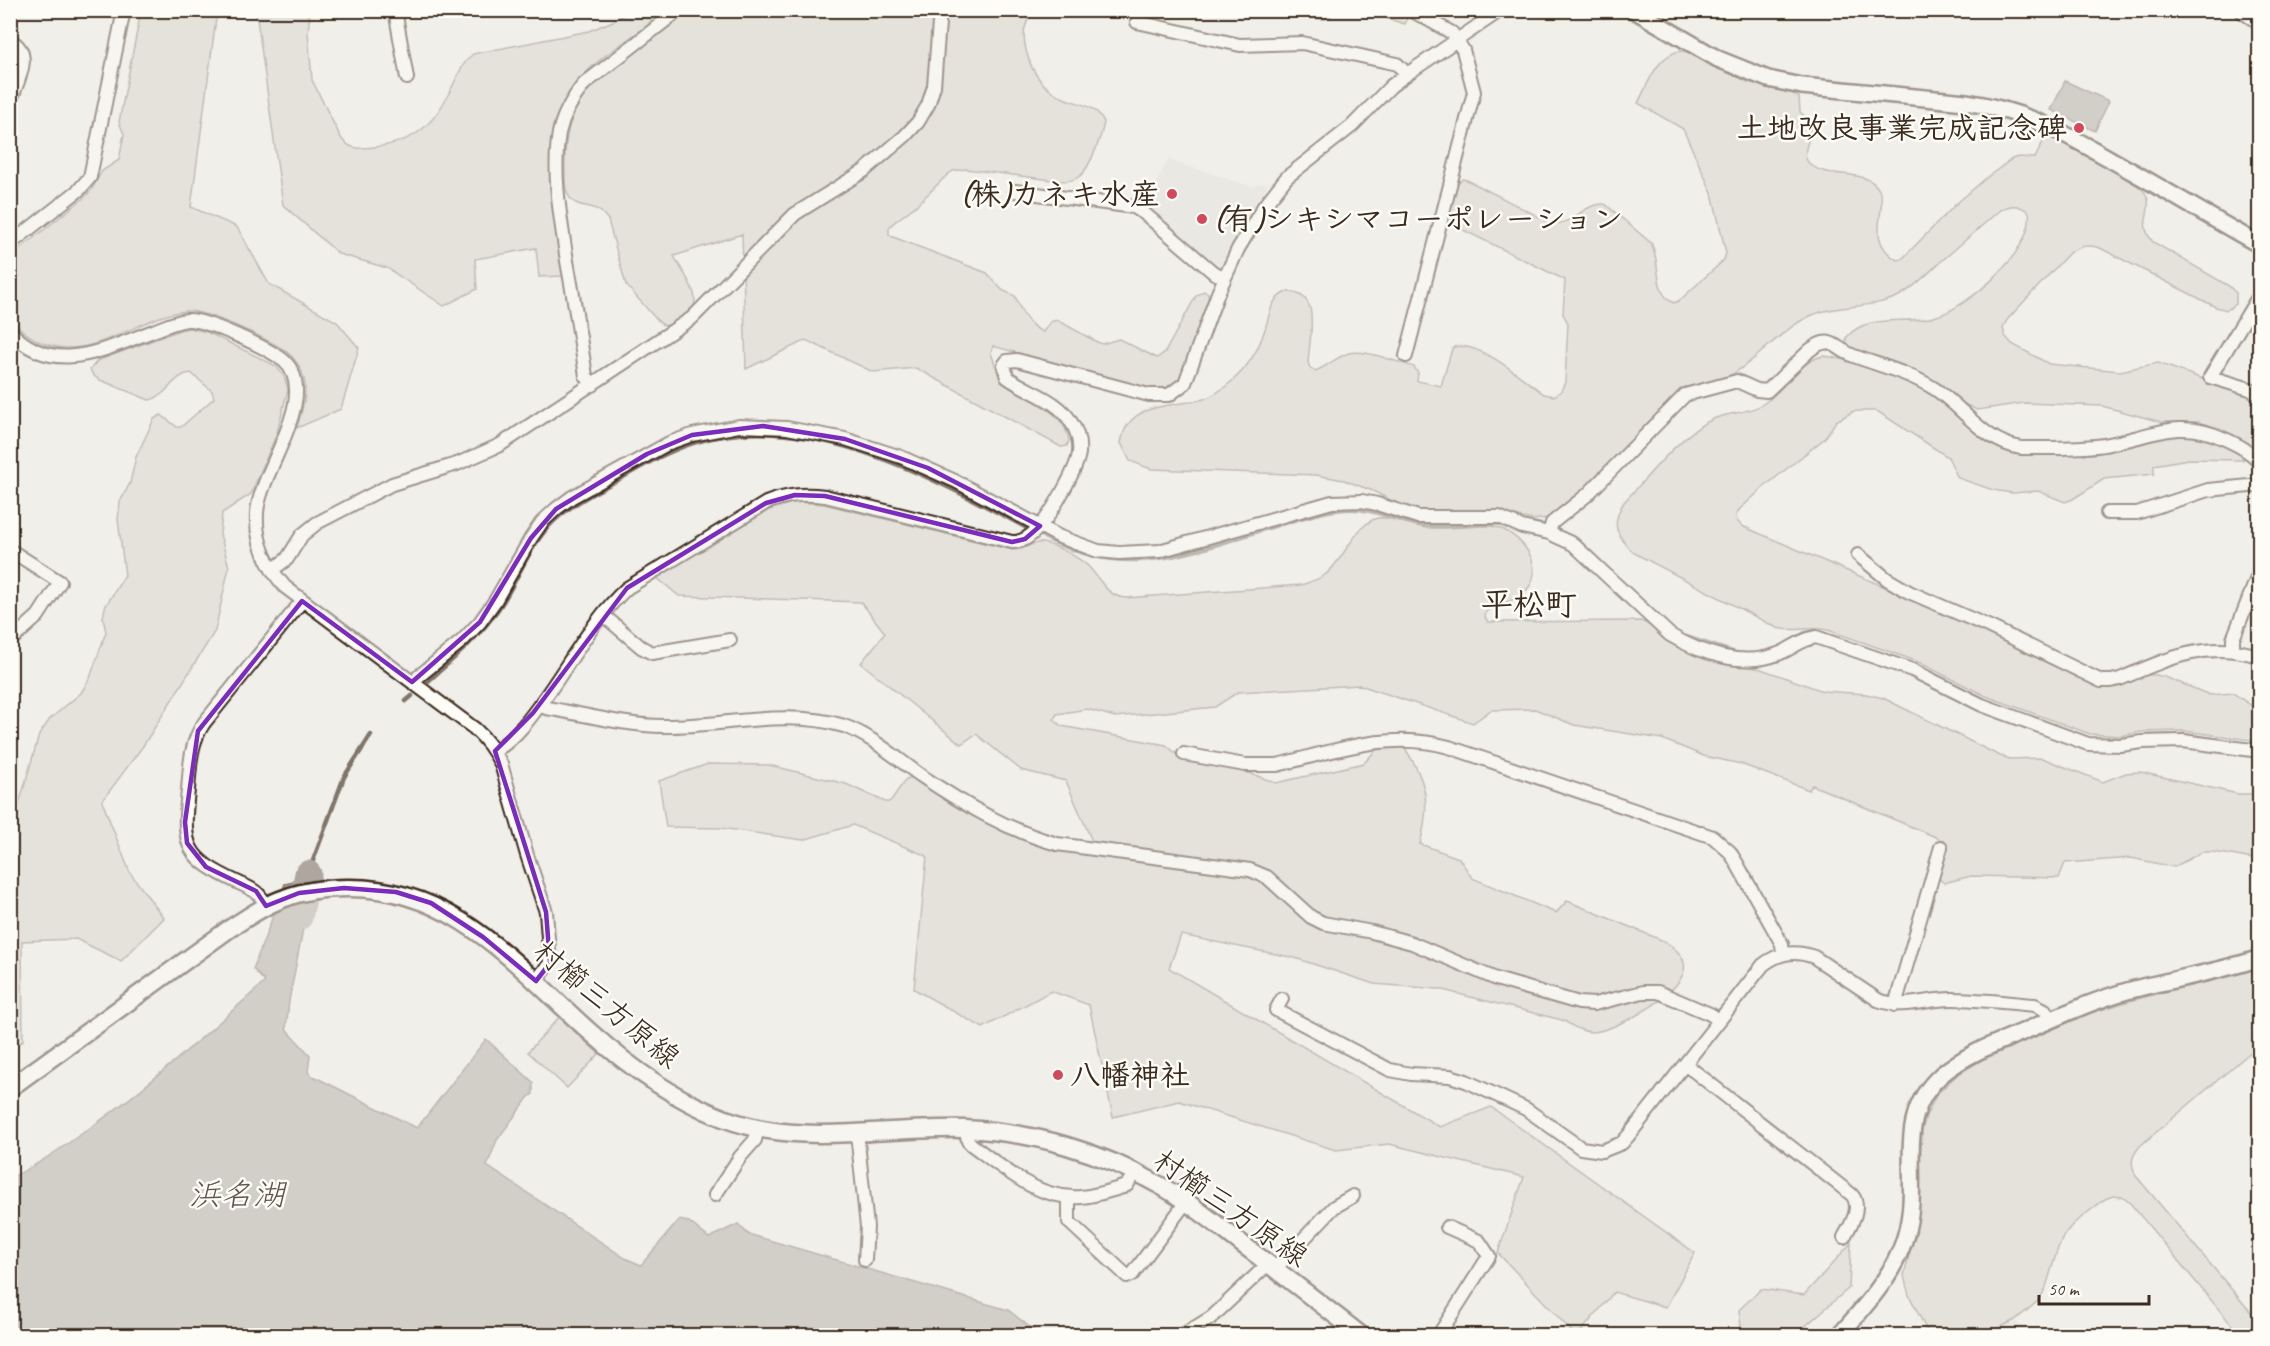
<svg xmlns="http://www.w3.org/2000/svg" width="2270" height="1346" font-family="Caveat,'Klee One',sans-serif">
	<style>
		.built { fill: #e3e0da }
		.green { fill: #d7d2cc; stroke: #897e75; stroke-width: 1.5 }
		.water { fill: #aea69f; stroke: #80746b; stroke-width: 1.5 }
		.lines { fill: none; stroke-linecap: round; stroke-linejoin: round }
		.stream { stroke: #80746b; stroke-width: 4.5 }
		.river { stroke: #aea69f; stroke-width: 27 }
		.minor-casing { stroke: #3b2a1e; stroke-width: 16 }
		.tertiary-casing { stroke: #3b2a1e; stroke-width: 20 }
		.secondary-casing { stroke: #3b2a1e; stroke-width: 21 }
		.primary-casing { stroke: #3b2a1e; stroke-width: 22 }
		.minor { stroke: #fdfcf7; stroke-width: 12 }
		.tertiary { stroke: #fdfcf7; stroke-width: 15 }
		.secondary { stroke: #fdfcf7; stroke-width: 16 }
		.primary { stroke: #fdfcf7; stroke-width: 18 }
		.marked { fill: none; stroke: #7b2cbf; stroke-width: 4.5; stroke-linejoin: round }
		.poi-dot { fill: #d1495b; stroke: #fdfcf7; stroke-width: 2 }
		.labels { text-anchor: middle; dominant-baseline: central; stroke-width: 5; stroke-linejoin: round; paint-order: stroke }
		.poi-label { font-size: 30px; font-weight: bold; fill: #3b2a1e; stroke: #fdfcf7; text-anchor: end }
		.street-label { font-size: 30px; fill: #3b2a1e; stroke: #fdfcf7 }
		.neighbourhood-label { font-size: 32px; font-weight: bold; fill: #3b2a1e; stroke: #fdfcf7 }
		.water-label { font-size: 32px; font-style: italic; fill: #63554b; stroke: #fdfcf7 }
	</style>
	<rect width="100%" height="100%" fill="#f1efea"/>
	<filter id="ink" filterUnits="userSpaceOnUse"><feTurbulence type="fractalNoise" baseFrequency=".0167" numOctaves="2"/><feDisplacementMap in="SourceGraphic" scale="12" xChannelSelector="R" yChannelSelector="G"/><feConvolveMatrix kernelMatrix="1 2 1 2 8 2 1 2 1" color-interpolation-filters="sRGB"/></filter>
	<g filter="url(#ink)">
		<path class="built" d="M1168 160 1253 187 1258 184 1269 183 1222 269 1218 270 1144 207Z
			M2015 1320 2028 1335 1984 1336Z"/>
		<path class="green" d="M141 11H217L191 207 237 227 269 284 337 322 359 348 341 409 297 428C301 412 308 395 304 379 302 369 295 358 287 352 270 340 205 309 186 311 136 316 90 366 38 341 27 335 17 327 11 317V256L85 197 92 189 102 171 119 160 124 134 119 122Z
			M256 11H310L308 32 312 80 341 138C350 150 359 149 374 147 414 143 434 125 451 89 458 76 462 63 473 54L589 31 613 21 631 11H650L652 18 648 25C625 42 598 58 579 80 534 129 553 216 563 276L539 277 536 248 475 259 477 289 444 306 387 268 339 254 283 205Z
			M690 11H1033C1024 25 1022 33 1026 50 1031 72 1044 90 1066 99 1082 105 1096 105 1104 122 1102 135 1090 168 1080 176 1074 181 1067 181 1060 181L966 169 953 171 946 176 918 204 892 224 889 228V234L893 237 987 273 1002 290 1015 296C1021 311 1027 325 1043 332L1050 322 1057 320 1097 342 1102 344 1119 339 1157 358 1165 352 1196 296 1204 291 1208 293 1209 302 1181 380 1167 389 1150 390 993 346 991 353 1001 382C1023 398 1065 409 1069 441L1067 446 1061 447 916 368 873 372 806 340 746 369 742 234 674 256C681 271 705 297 690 312 684 318 676 322 670 326L663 325 657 320 626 285 608 220C595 200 580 211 570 198 564 190 565 180 565 171 564 138 569 114 589 88Z
			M1284 11H1334L1329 18 1325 19 1292 17Z
			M1363 11H1410L1405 24Z
			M1680 51 1689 52 1748 82 1794 94 1799 97 1800 112C1803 115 1808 119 1810 122 1816 136 1796 153 1811 165 1829 180 1867 167 1879 190 1889 210 1863 239 1897 260L1902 259 1956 204 1986 178 2012 159 2018 157 2035 158 2044 140 2049 137 2066 144 2139 186C2162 207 2133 219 2153 242L2229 286 2236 293V304L2227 310 2216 307 2100 248C2088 244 2080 246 2069 253L2007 320 2003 328 2005 336 2012 344 2049 364 2120 371 2158 363 2251 396 2260 403 2259 451 2240 439 2199 422H2161L2102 406 2024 403 1977 410 1962 403 1932 380 1902 366 1855 350 1847 345 1846 338C1867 312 1906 325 1934 317 1968 308 2035 250 2029 212 2018 204 2012 204 2000 210 1979 228 1959 246 1938 264 1926 275 1914 288 1899 296 1870 310 1835 303 1806 318 1777 333 1757 361 1729 376 1714 384 1697 382 1681 389L1583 490 1548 518 1533 520 1488 510 1419 511 1406 508 1373 491 1344 480 1316 475 1151 469 1130 461 1121 443C1122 438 1124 430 1127 426 1142 402 1180 406 1204 399 1212 396 1224 388 1231 382 1246 369 1258 351 1264 332 1271 314 1268 300 1288 291 1296 293 1304 295 1308 303 1315 316 1309 347 1308 362L1310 368 1315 371C1327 367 1336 357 1349 353 1365 349 1397 362 1414 367L1418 373 1417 381 1441 386 1452 349 1454 347C1479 340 1524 380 1544 394L1554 396 1561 391 1565 382 1568 323 1563 314 1565 280 1449 223 1448 218 1456 184 1463 179 1467 180 1553 224C1574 224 1584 203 1605 204L1651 243C1661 260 1653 295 1674 303L1680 300 1724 260 1726 253 1712 193 1683 129 1638 103C1648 84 1657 55 1680 51Z
			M189 328 207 332 276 366 284 376 288 389 277 433 251 494 222 513 220 534 229 567 215 631 143 746 102 801 130 873 164 918 121 961 76 939 22 941 23 1041 11 1048V832L39 735 50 719 81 693 90 678 106 632 103 618 105 607 125 575 118 519 120 502 130 483 136 457 154 419 161 415 177 427H181L214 398 212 391 191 373C174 374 166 398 149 400L98 379 93 375 90 370 97 361 180 330Z
			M1823 356C1853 359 1911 380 1935 397 1963 418 1984 449 2021 455 2048 454 2077 456 2104 452 2164 442 2180 419 2241 454L2244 456 2243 460H2239L2188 459 2154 465V474L2104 479 2073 499 2065 502 2038 491 2012 493 1993 490 1958 478 1948 457 1877 411H1854L1836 421 1825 438 1764 487 1740 509 1736 515 1737 521 1742 526 1988 631 2099 686 2147 675H2156L2165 677 2210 695 2233 693 2259 711V741L2184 731 2141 732 2120 736 2090 734 1986 696 1916 661 1828 630C1809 625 1796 633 1777 628L1634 553C1616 535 1610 525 1624 502 1648 477 1681 434 1711 420 1727 412 1748 414 1763 404 1785 390 1797 362 1823 356Z
			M796 502 824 504 1012 550C1024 551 1032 541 1043 543 1056 545 1080 558 1089 567 1101 580 1107 597 1126 598L1301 585C1310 582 1318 580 1326 574 1343 561 1357 522 1378 518 1392 516 1412 527 1427 528 1448 529 1476 523 1496 527 1519 533 1545 563 1529 587 1519 601 1499 603 1486 612L1485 617 1488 622 1641 621 1725 662 1761 669 1823 691 1866 694 1883 698 2000 756 2010 759 2042 758 2103 782 2126 773 2140 772 2238 794H2259V860L2214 852H2202L2174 867 2131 858 2065 863 2059 878 1971 876 1944 883 1938 878 1944 844 1938 838 1812 785 1809 790 1741 764 1704 756 1662 739 1574 725 1535 709 1491 710 1473 723 1360 685 1238 692 1215 707 1115 717 1087 709 1057 714 1054 719 1061 726 1166 745 1183 760 1244 771 1276 783 1364 763 1379 747 1402 744C1427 780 1431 802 1420 844L1459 858 1472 878 1556 913 1567 901 1666 942C1674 948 1682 954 1684 963 1691 990 1615 1032 1592 1032 1581 1032 1572 1025 1562 1020L1439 989 1374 984 1295 958 1181 935 1169 968 1440 1127 1491 1107 1695 1253 1666 1307 1614 1292 1578 1335H1575L1498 1253 1524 1177 1389 1144 1336 1150 1179 1101 1113 1117 1089 1005 1051 991 983 1028 914 989 927 856 853 825 803 840 721 828 666 827 659 781 708 764 769 765 846 784 885 802H889L892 799 906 779 913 777C940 790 965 811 992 826 1025 844 1060 850 1098 855L1066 781 1021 770 976 734 961 744 861 663 885 633 861 602 679 596 656 577 769 510Z
			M2259 968V1045L2140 1146C2131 1157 2130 1163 2136 1176L2254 1316 2258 1325 2254 1333 2245 1335 2236 1330 2130 1203 2122 1197 2113 1196 2105 1199 2073 1224 2064 1235 2058 1248 2045 1290 2037 1302 2015 1320 1984 1335H1929L1909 1295 1904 1276 1917 1222 1922 1131 1926 1116 1937 1094 1957 1075 1982 1060 2091 1013 2130 1001Z
			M559 1017 599 1054 567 1088 528 1052Z
			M1851 1243 1849 1288 1803 1328 1773 1335H1742L1739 1310 1761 1289 1804 1295Z"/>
		<path class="water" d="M2065 81 2109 101 2095 131 2051 110Z
			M294 882H312L289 1001 286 1029 310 1055 308 1072 313 1076 417 1128 486 1039 533 1082V1094L528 1098 497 1140 487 1166 625 1258 641 1265 679 1220 689 1222 709 1238 738 1224 748 1234 1008 1310 1040 1335H11L10 1178C34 1167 56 1152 77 1137 145 1091 204 1035 265 982L253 969 285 884Z"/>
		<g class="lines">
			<path class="stream" d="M1531 523 1546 526
				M1554 529 1576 539 1616 577
				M1044 537C1133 584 1196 549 1284 523 1305 517 1325 510 1346 509 1372 507 1393 520 1417 524 1444 529 1476 524 1503 523
				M1822 633 1842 640
				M1686 637 1732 652
				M1786 644 1805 633 1814 632
				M1918 667 1964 690
				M426 683C453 659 481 636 501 605 517 580 528 550 548 527 568 505 598 491 623 477 646 464 668 451 693 443 804 407 932 477 1027 528
				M406 701 412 696
				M2146 736 2183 735 2212 739
				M308 874 344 777 371 735"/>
			<path class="river" d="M299 917 308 874"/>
			<defs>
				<path id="minor" d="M395 10 407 78
					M1137 22 1240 45 1302 43 1397 64 1407 74
					M10 40C35 53 17 82 10 102
					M1015 191 1134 207 1145 214 1214 273 1225 277
					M10 244 79 190 90 177 124 10
					M2260 294 2210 377 2250 389 2260 395
					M10 331C53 378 105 349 153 331 164 327 176 321 187 320 205 318 269 349 283 360 323 394 259 472 257 513 255 542 267 566 285 587L475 729C487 740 494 750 501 764L527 855 546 912 550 963 536 981
					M1406 356 1474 92 1463 50 1452 33 1411 10
					M593 385 586 376C580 337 574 299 567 261 561 221 552 174 559 133 563 114 573 98 584 84L679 10
					M2107 513H2137L2208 490 2260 485
					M1549 533 1552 523 1587 495 1685 395 1737 381 1757 390 1767 391 1810 350C1832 333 1834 349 1854 356 1881 366 1910 373 1935 389 1965 409 1984 442 2021 448 2049 448 2077 449 2104 445 2151 437 2178 417 2225 439 2238 445 2250 451 2260 462
					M10 550 60 582 38 616 10 641
					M1858 555 1887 579 1909 592 1990 627 2101 681H2111L2120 679C2166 659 2210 639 2260 657
					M272 570 287 559 302 535 317 523 392 484 457 464 500 445 692 318 795 214 864 171 905 136 918 122 928 105 934 86 940 10
					M603 615 641 647 652 653 730 640
					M2233 650V639L2260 570
					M414 683 419 676 462 641 480 622 495 601 531 538 542 522 556 509 572 497 669 443 692 435 739 426 787 428 845 439 901 457 955 481 1060 537 1098 551 1119 553 1159 551 1332 502 1362 501 1377 504 1418 517H1499L1522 527 1549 533 1573 544 1670 635C1700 653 1743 668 1778 654 1792 649 1801 639 1816 637L1912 670 1982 705 2088 744 2121 745 2142 742 2183 741 2260 751
					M540 704 546 708C583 714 626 726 663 726 721 727 787 708 844 726 872 736 896 758 920 775 963 804 1007 830 1057 844L1250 870 1267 877 1311 917 1323 923 1372 932 1412 943 1496 979 1579 1003 1594 1004 1643 992H1658L1710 1014 1719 1020
					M495 751C516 738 532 716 546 696 571 661 595 617 627 588L766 503C786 495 803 493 825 496L1012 542C1023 543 1032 535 1039 527 1051 515 1077 469 1079 453 1080 443 1077 431 1071 422 1058 399 1027 392 1007 377L1004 365 1007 361 1017 360 1149 395H1169L1185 383 1218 293 1238 249 1264 206 1287 177 1352 126 1391 86 1407 74 1501 10
					M1184 754 1245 765H1277C1335 751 1390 730 1449 747L1713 837 1730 852 1736 862 1782 944 1783 954
					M266 906C260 892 252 889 239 883 185 858 182 847 188 790 190 766 190 743 204 723L302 601
					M1282 999 1276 1010 1390 1070 1411 1074 1450 1076 1466 1081 1526 1109 1581 1148 1602 1151 1622 1143 1629 1135 1763 965C1779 952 1795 950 1814 957L1878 1000C1905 1010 1924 999 1952 999 1979 999 2008 1003 2035 1005L2045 1010 2050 1020
					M1895 1005 1941 847
					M1685 1064 1852 1195C1862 1207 1851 1225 1844 1237
					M966 1129 968 1141 972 1145C1005 1169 1038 1200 1081 1197 1095 1196 1109 1191 1123 1187L1127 1185 1135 1172
					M857 1133 867 1227 865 1260
					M715 1195 740 1157 755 1140 758 1129
					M1069 1197V1222L1127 1276 1132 1275 1186 1202
					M1275 1269 1334 1207 1353 1196
					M1181 1336 1212 1317 1268 1264
					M1438 1336 1489 1256 1479 1241 1447 1227"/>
				<path id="tertiary" d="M1634 10 1718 59 1768 79 1802 86 1966 102C2034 112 2074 139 2133 172 2175 196 2217 221 2260 245
					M1839 1336C1875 1294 1908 1261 1911 1203 1913 1175 1908 1144 1915 1117 1919 1101 1929 1086 1941 1075 1966 1054 1996 1043 2025 1031 2059 1016 2092 1001 2127 991 2171 979 2216 973 2260 958"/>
				<path id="secondary" d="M10 1088 229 929C247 918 264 905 285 898 305 890 326 888 348 888 455 887 516 966 589 1031 628 1066 674 1099 723 1118 801 1148 885 1126 965 1129 1034 1132 1102 1152 1161 1186 1193 1204 1221 1228 1250 1250 1287 1278 1325 1307 1362 1336"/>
				<path id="primary" d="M2245 10 2260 20"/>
			</defs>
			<use href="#minor" class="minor-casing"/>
			<use href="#tertiary" class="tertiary-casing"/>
			<use href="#secondary" class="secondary-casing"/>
			<use href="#primary" class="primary-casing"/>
			<use href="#minor" class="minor"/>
			<use href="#tertiary" class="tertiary"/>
			<use href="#secondary" class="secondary"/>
			<use href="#primary" class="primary"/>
		</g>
	</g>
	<path d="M0 0H2270V1346H0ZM763 426 845 439 928 468 1040 526 1025 539 1012 542 825 496 795 495 766 503 627 588 533 713 495 751 546 912 550 963 536 981 483 937 431 903 396 892 344 888 299 893 266 906 256 891 206 867 187 843 185 822 198 731 302 601 412 682 480 622 531 538 556 509 647 454 692 435Z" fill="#f1efea" fill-opacity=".55" fill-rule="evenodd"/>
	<path class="marked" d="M763 426 845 439 928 468 1040 526 1025 539 1012 542 825 496 795 495 766 503 627 588 533 713 495 751 546 912 550 963 536 981 483 937 431 903 396 892 344 888 299 893 266 906 256 891 206 867 187 843 185 822 198 731 302 601 412 682 480 622 531 538 556 509 647 454 692 435Z"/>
	<g class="poi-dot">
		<circle cx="2079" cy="128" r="6"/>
		<circle cx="1172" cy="194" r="6"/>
		<circle cx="1202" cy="219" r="6"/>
		<circle cx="1058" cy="1075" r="6"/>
	</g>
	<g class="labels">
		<g class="poi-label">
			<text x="2067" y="128">土地改良事業完成記念碑</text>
			<text x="1160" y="194">(株)カネキ水産</text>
			<text x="1214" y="219" text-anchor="start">(有)シキシマコーポレーション</text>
			<text x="1070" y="1075" text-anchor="start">八幡神社</text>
		</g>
		<g class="street-label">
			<text transform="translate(607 1004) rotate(40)">村櫛三方原線</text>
			<text transform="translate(1231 1208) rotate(35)">村櫛三方原線</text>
		</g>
		<g class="neighbourhood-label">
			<text x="1529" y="604">平松町</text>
		</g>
		<g class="water-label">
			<text x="237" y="1194">浜名湖</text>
		</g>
	</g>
	<rect width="2270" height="1346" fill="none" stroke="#fdfcf7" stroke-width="36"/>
	<rect x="18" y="18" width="2234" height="1310" fill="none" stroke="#3b2a1e" stroke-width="2" filter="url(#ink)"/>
	<path d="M2039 1295v9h110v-9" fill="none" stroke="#3b2a1e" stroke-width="3"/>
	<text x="2048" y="1295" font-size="18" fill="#3b2a1e" stroke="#fdfcf7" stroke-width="4.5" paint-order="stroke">50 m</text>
</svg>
